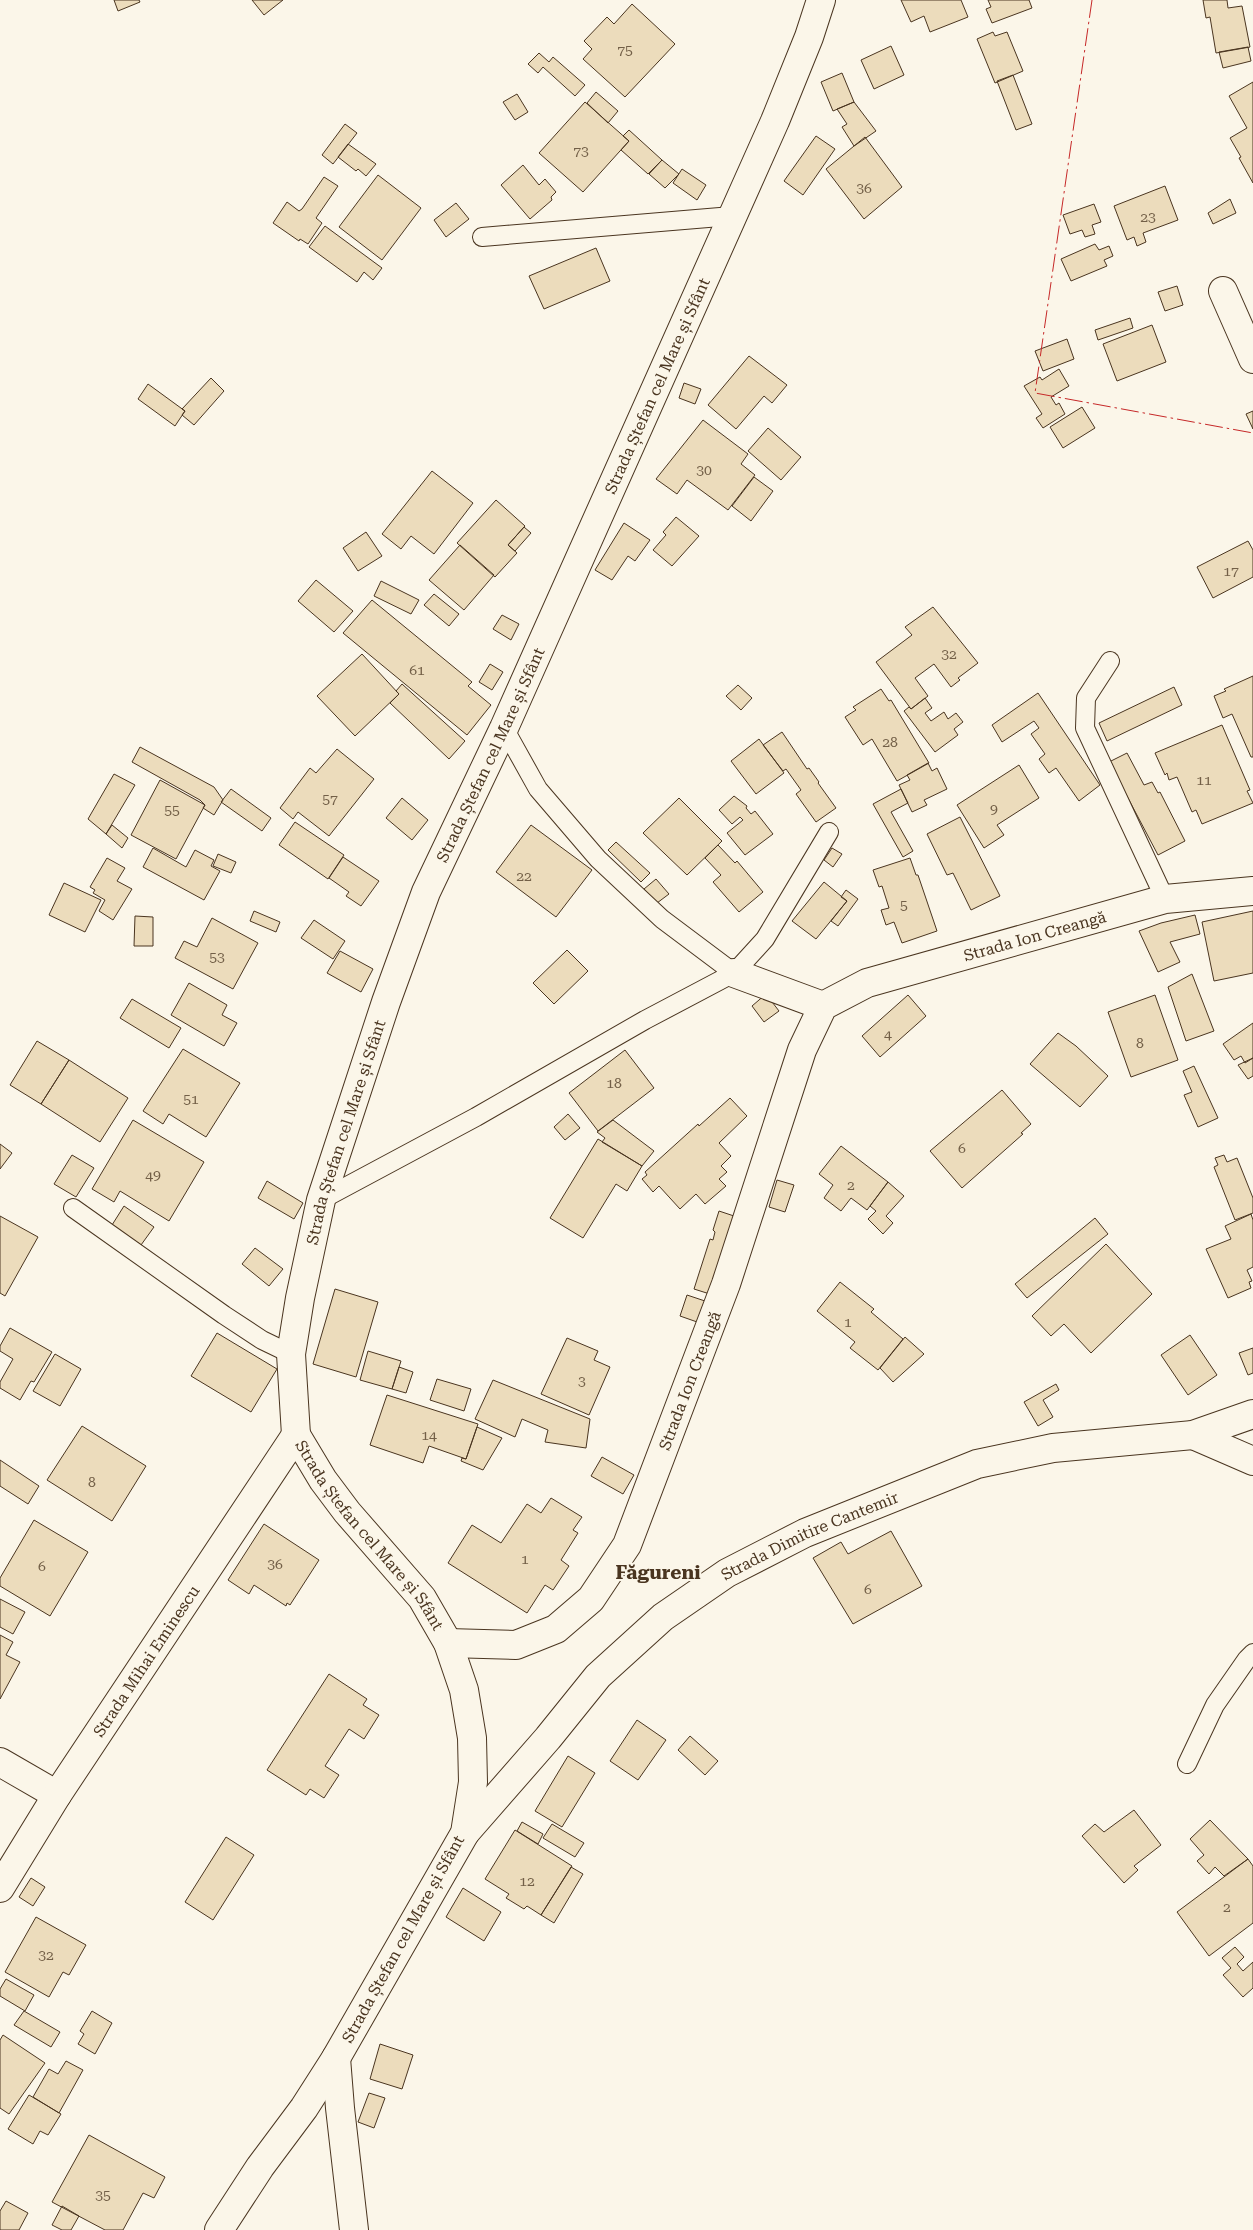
<svg xmlns="http://www.w3.org/2000/svg" width="1253" height="2230" font-family="'Roboto Serif',serif">
	<style>
		.building { fill: #ecdcbc; stroke: #4a3520 }
		.lines { fill: none; stroke-linecap: round; stroke-linejoin: round }
		.service-casing { stroke: #4a3520; stroke-width: 20 }
		.minor-casing { stroke: #4a3520; stroke-width: 30 }
		.tertiary-casing { stroke: #4a3520; stroke-width: 30 }
		.service { stroke: #fbf6e9; stroke-width: 18 }
		.minor { stroke: #fbf6e9; stroke-width: 28 }
		.tertiary { stroke: #fbf6e9; stroke-width: 28 }
		.power { stroke: #c62828; stroke-width: 1; stroke-dasharray: 18 4 2.5 4; stroke-linecap: butt }
		.labels { text-anchor: middle; dominant-baseline: central; stroke-width: 4; stroke-linejoin: round; paint-order: stroke }
		.number-label { font-size: 14px; fill: #725f47 }
		.street-label { font-size: 16px; fill: #4a3520; stroke: #fbf6e9 }
		.quarter-label { font-size: 19px; font-weight: bold; fill: #4a3520; stroke: #fbf6e9 }
	</style>
	<rect width="100%" height="100%" fill="#fbf6e9"/>
	<path class="building" d="M114 0H139L140 2 118 11Z
		M252 0H283L264 15Z
		M901 0H961L968 17 930 32 924 16 911 22Z
		M988 0H1029L1032 8 992 23 986 9 991 7Z
		M1203 0H1227L1228 8 1242 6 1250 47 1216 53 1210 17 1206 18Z
		M632 4 675 44 625 97 583 59 592 49 584 41 607 17 614 24Z
		M993 32 995 36 1007 32 1023 71 995 83 977 39Z
		M891 46 904 75 874 89 861 60Z
		M1248 47 1251 61 1223 68 1219 52Z
		M539 53 549 62 553 57 585 85 575 96 543 67 538 73 528 64Z
		M842 73 854 102 833 111 821 82Z
		M1013 75 1032 124 1016 130 997 81Z
		M1253 82V183L1239 158 1241 157 1230 138 1247 128 1229 96Z
		M596 92 618 111 608 123 587 103Z
		M517 94 528 112 515 120 503 102Z
		M585 102 629 141 583 192 539 153Z
		M854 102 876 131 854 146 842 127 847 124 837 109Z
		M345 124 357 133 333 164 322 155Z
		M629 130 662 160 648 174 621 150 629 141 623 136Z
		M816 136 835 149 803 195 784 181Z
		M865 137 902 187 864 219 826 169Z
		M348 144 376 164 366 176 358 169 356 171 338 157Z
		M662 160 679 174 665 188 649 174Z
		M523 165 539 185 545 179 556 192 551 197 552 200 530 219 501 185Z
		M682 169 706 185 697 200 673 183Z
		M378 175 421 208 382 260 339 227Z
		M324 177 338 186 316 218 322 223 308 244 300 239 299 241 273 223 287 202 299 211 302 209Z
		M1165 186 1178 220 1143 233 1146 242 1137 246 1134 237 1127 240 1114 206Z
		M1230 199 1236 213 1213 224 1208 213Z
		M456 203 469 219 446 237 434 220Z
		M1094 204 1101 222 1092 225 1095 234 1085 237 1082 230 1070 234 1063 215Z
		M325 226 382 268 373 280 364 272 357 282 309 247Z
		M1095 244 1099 250 1109 246 1113 256 1104 260 1107 266 1071 281 1061 259Z
		M596 248 610 281 544 309 529 276Z
		M1177 286 1183 305 1165 311 1158 292Z
		M1130 318 1133 328 1098 340 1095 330Z
		M1152 325 1166 362 1117 381 1103 344Z
		M1067 339 1074 359 1043 371 1035 351Z
		M749 356 787 385 772 403 764 396 736 429 708 405Z
		M1059 369 1069 386 1051 397 1056 405 1059 403 1065 414 1043 428 1036 418 1042 414 1024 386 1040 377 1042 380Z
		M211 378 224 391 194 425 182 415 185 411 182 409Z
		M684 383 701 389 695 404 679 398Z
		M148 384 185 411 175 426 138 399Z
		M1082 407 1095 428 1063 448 1050 427Z
		M1253 411V429L1246 414Z
		M703 420 748 454 741 464 755 475 728 510 687 480 677 494 656 479Z
		M768 428 801 457 781 480 748 451Z
		M432 471 473 503 434 554 411 536 401 549 382 534Z
		M754 477 773 491 751 521 732 506Z
		M496 500 525 526 508 545 517 553 495 577 457 543Z
		M676 517 699 536 672 566 653 550 666 535 663 532Z
		M624 523 650 540 635 561 628 556 612 580 595 570Z
		M524 527 531 533 515 551 508 545Z
		M366 532 382 556 358 571 343 548Z
		M1248 541 1253 550V577L1213 598 1197 567Z
		M460 545 494 575 464 610 429 580Z
		M316 580 353 611 334 632 298 601Z
		M381 581 419 600 411 614 374 596Z
		M434 594 459 614 449 626 424 605Z
		M372 600 472 682 468 686 491 705 467 735 343 633Z
		M933 607 978 663 958 678 960 680 951 687 934 664 915 678 928 696 911 709 876 662 912 635 905 627Z
		M502 615 519 624 511 640 493 629Z
		M362 654 399 694 355 736 317 696Z
		M490 664 503 672 492 690 479 682Z
		M1253 676V757H1251L1232 714 1223 718 1214 696 1226 691 1224 689Z
		M402 684 465 741 449 759 390 703 399 694 396 691Z
		M738 685 752 698 741 710 726 696Z
		M1174 687 1182 705 1107 741 1099 723Z
		M881 689 889 701 891 700 929 763 897 781 872 739 863 745 845 717 856 710 853 707Z
		M1038 693 1100 785 1079 801 1056 768 1049 773 1039 759 1045 754 1031 734 1039 728 1034 721 1002 742 992 725Z
		M925 698 932 708 925 713 931 721 944 712 948 719 956 713 963 722 954 729 958 735 935 752 904 711 909 707 911 709Z
		M1222 725 1250 790 1247 791 1253 803 1202 824 1196 810 1192 812 1177 777 1169 780 1167 773 1165 775 1155 753Z
		M782 732 807 769 809 768 819 782 818 783 836 808 816 822 796 794 801 790 786 769 783 771 763 745Z
		M759 739 784 773 756 794 731 761Z
		M140 747 214 787 223 800 214 815 203 808 205 805 200 800 132 762Z
		M337 749 374 779 329 836 298 812 293 819 280 808 310 768 316 773Z
		M1127 753 1144 785 1152 782 1158 793 1160 792 1185 841 1158 855 1109 762Z
		M928 763 932 771 937 768 947 789 924 800 927 805 912 812 899 785 910 780 907 775Z
		M1019 765 1039 798 997 825 1004 835 984 848 957 805Z
		M114 774 135 785 106 834 88 819Z
		M160 780 205 805 176 859 131 835Z
		M231 789 271 818 262 831 221 802Z
		M901 789 908 803 891 812 913 851 903 857 873 804Z
		M734 796 747 806 746 808 751 814 755 811 773 834 745 855 727 833 743 820 740 817 732 824 719 810Z
		M402 798 428 820 412 840 386 818Z
		M679 798 722 841 687 875 643 833Z
		M960 817 1000 896 971 910 953 873 947 875 927 834Z
		M295 822 344 855 328 879 279 845Z
		M112 825 128 838 122 848 106 834Z
		M531 825 592 870 556 917 496 872Z
		M616 842 650 873 641 882 608 850Z
		M718 845 735 863 737 861 763 892 739 912 713 882 721 875 705 858Z
		M153 848 186 867 195 850 214 860 211 866 220 871 204 900 143 867Z
		M832 848 842 854 833 867 824 860Z
		M218 854 236 862 231 873 213 866Z
		M343 857 379 881 361 906 346 896 349 892 329 878Z
		M107 858 125 868 117 881 132 889 113 920 99 911 105 900 93 893 95 890 90 887Z
		M910 858 916 875H918L937 931 902 943 894 922 886 925 881 910 889 908 882 886 879 887 873 870Z
		M656 879 669 894 657 903 644 889Z
		M824 882 847 901 816 939 792 921Z
		M64 883 101 900 85 932 49 915Z
		M846 890 858 899 838 926 831 921 847 901 841 897Z
		M254 911 280 922 276 932 250 921Z
		M1253 911V973L1214 981 1202 922Z
		M1195 915 1200 934 1170 942 1180 962 1158 972 1139 931 1161 923Z
		M135 916 153 917V946H134Z
		M212 918 258 943 233 989 175 958 184 941 197 947Z
		M314 920 345 941 333 959 301 938Z
		M567 950 588 971 554 1004 533 983Z
		M340 951 373 969 361 992 327 973Z
		M1192 974 1214 1031 1186 1041 1168 987Z
		M189 983 227 1005 222 1015 237 1023 224 1046 171 1015Z
		M766 994 779 1011 764 1022 752 1006Z
		M908 995 926 1016 880 1057 862 1036Z
		M1155 995 1178 1060 1131 1077 1108 1012Z
		M132 999 181 1028 169 1048 120 1018Z
		M1253 1023V1058L1245 1063 1241 1056 1234 1060 1223 1044Z
		M1058 1033 1076 1046 1108 1076 1080 1107 1030 1064Z
		M37 1041 69 1060 41 1104 10 1085Z
		M183 1049 240 1083 206 1137 169 1114 163 1124 143 1111Z
		M625 1050 654 1088 598 1131 569 1093Z
		M1253 1058V1076L1248 1079 1238 1065Z
		M69 1060 128 1098 100 1142 41 1104Z
		M1194 1066 1218 1118 1198 1127 1184 1095 1192 1092 1183 1071Z
		M1002 1090 1031 1124 1021 1133 1023 1134 962 1188 930 1151Z
		M730 1098 747 1116 719 1143 731 1156 721 1166 727 1172 719 1179 726 1186 705 1204 696 1194 680 1209 659 1186 653 1192 642 1179 647 1175 645 1172 698 1124 699 1126Z
		M568 1114 580 1128 565 1140 554 1127Z
		M133 1120 204 1162 169 1221 120 1191 114 1202 92 1189Z
		M613 1120 654 1151 642 1166 602 1142 605 1138 597 1132Z
		M598 1139 642 1166 627 1191 616 1184 583 1238 550 1218Z
		M0 1144 12 1153 0 1169Z
		M841 1146 888 1182 867 1210 851 1198 841 1211 824 1198 833 1185 819 1174Z
		M72 1155 94 1168 76 1197 54 1184Z
		M1224 1155 1227 1162 1237 1158 1253 1198V1213L1235 1220 1214 1167 1218 1165 1215 1158Z
		M777 1180 794 1185 785 1212 769 1207Z
		M267 1181 303 1203 294 1219 258 1198Z
		M888 1182 904 1196 886 1216 893 1223 883 1234 868 1219 876 1211 870 1206Z
		M124 1206 154 1227 141 1245 112 1225Z
		M719 1211 737 1217 713 1295 694 1289 710 1239 713 1240 715 1232 713 1230Z
		M1251 1214 1253 1220V1267L1247 1270 1252 1281 1249 1282 1251 1288 1228 1298 1206 1249 1231 1239 1225 1226Z
		M0 1216 38 1237 5 1296 0 1293Z
		M1095 1218 1108 1234 1027 1298 1015 1284Z
		M1106 1244 1152 1294 1091 1353 1064 1324 1051 1336 1032 1316Z
		M255 1248 283 1269 269 1286 242 1264Z
		M840 1282 874 1309 871 1312 903 1339 878 1370 850 1348 855 1342 817 1311Z
		M335 1289 378 1302 356 1377 313 1364Z
		M687 1295 708 1302 700 1323 680 1316Z
		M10 1328 52 1352 34 1382 31 1381 20 1400 0 1388V1382L13 1359 0 1351V1346Z
		M217 1333 277 1369 251 1412 191 1376Z
		M1190 1335 1217 1375 1188 1395 1161 1355Z
		M905 1337 924 1354 893 1382 880 1368Z
		M567 1338 598 1351 594 1360 610 1367 589 1415 541 1394Z
		M1253 1348V1373L1248 1375 1239 1353Z
		M368 1351 401 1361 392 1389 360 1380Z
		M55 1354 81 1369 60 1406 33 1391Z
		M399 1367 413 1372 406 1393 392 1389Z
		M437 1379 471 1389 464 1411 430 1400Z
		M493 1380 590 1419 586 1448 545 1442 548 1430 522 1419 515 1437 475 1419Z
		M1056 1384 1059 1390 1043 1400 1053 1417 1038 1426 1024 1402Z
		M387 1395 478 1424 466 1459 429 1446 423 1463 370 1445Z
		M82 1426 146 1466 112 1521 47 1480Z
		M477 1427 502 1438 483 1470 461 1461 462 1458 466 1459Z
		M602 1457 634 1475 623 1494 591 1476Z
		M0 1460 39 1486 28 1504 0 1486Z
		M551 1498 582 1517 573 1530 578 1533 561 1560 569 1566 553 1590 545 1585 527 1613 448 1563 472 1525 501 1543 527 1504 541 1513Z
		M34 1520 88 1552 50 1616 0 1586V1578Z
		M264 1524 319 1560 290 1605 287 1603 286 1606 254 1585 249 1594 228 1580Z
		M891 1531 922 1586 853 1624 813 1558 841 1542 848 1554Z
		M0 1599 25 1612 13 1634 0 1627Z
		M0 1635 13 1642 6 1655 20 1662 0 1699Z
		M329 1674 367 1699 363 1705 379 1715 364 1739 349 1729 325 1766 339 1775 324 1798 310 1789 306 1795 267 1770Z
		M637 1720 666 1740 638 1780 610 1761Z
		M690 1736 718 1761 705 1775 678 1750Z
		M568 1756 595 1773 562 1827 535 1811Z
		M1134 1810 1161 1845 1134 1866 1138 1870 1124 1883 1082 1836 1095 1824 1104 1832Z
		M1210 1820 1248 1859 1224 1876 1215 1867 1209 1874 1197 1861 1204 1855 1190 1839Z
		M522 1822 543 1834 538 1844 517 1831Z
		M552 1824 584 1843 575 1857 543 1838Z
		M515 1830 572 1866 541 1915 527 1906 524 1909 506 1898 509 1894 485 1879Z
		M226 1837 254 1855 213 1920 185 1902Z
		M1248 1859 1253 1866V1923L1209 1956 1177 1912Z
		M571 1867 583 1874 554 1923 541 1915Z
		M31 1878 45 1887 33 1906 19 1897Z
		M463 1888 501 1912 484 1941 446 1917Z
		M36 1917 86 1945 69 1975 63 1972 49 1997 5 1972Z
		M1235 1947 1244 1957 1237 1964 1243 1971 1253 1962V1988L1243 1997 1223 1975 1231 1968 1222 1958Z
		M6 1979 34 1995 25 2011 0 1996V1989Z
		M24 2011 60 2032 51 2047 14 2025Z
		M92 2011 112 2023 95 2054 78 2044 84 2034 80 2031Z
		M3 2035 45 2063 9 2114 0 2108V2040Z
		M380 2044 413 2055 402 2089 370 2079Z
		M66 2061 83 2070 59 2113 33 2097 49 2069 58 2074Z
		M369 2093 385 2098 374 2128 358 2122Z
		M29 2095 61 2114 48 2135 40 2131 33 2144 8 2129Z
		M89 2135 165 2177 154 2198 143 2193 123 2230H105L52 2202Z
		M6 2201 28 2213 19 2230H0V2211Z
		M62 2206 79 2216 71 2230H62L52 2225Z"/>
	<g class="lines">
		<defs>
			<path id="service" d="M482 237 732 216
				M1110 661 1086 698 1085 728 1165 899
				M504 728 538 789 598 859 662 919 734 973
				M321 1200 476 1117 645 1020 734 973 765 939 829 832
				M73 1208 224 1315 262 1340 291 1354
				M1187 1764 1215 1705 1247 1659 1253 1653"/>
			<g id="minor">
				<path d="M1223 291 1253 359"/>
				<path d="M734 973 823 1006"/>
				<path d="M1193 1435 1253 1461"/>
				<path id="s1" d="M448 1643 516 1645 556 1629 591 1599 627 1545 726 1284 802 1050 823 1006 867 983 1165 899 1253 891"/>
				<path d="M0 1762 57 1795"/>
				<path id="s2" d="M465 1833 548 1738 598 1676 663 1617 727 1573 805 1533 977 1464 1053 1448 1193 1435 1253 1414"/>
				<path id="s3" d="M0 1888 57 1795 296 1435 323 1480 347 1512 422 1598 448 1643 464 1690 472 1738 473 1782 465 1833 336 2058 304 2108 260 2167 219 2230"/>
				<path d="M336 2058 340 2108 354 2230"/>
			</g>
			<g id="tertiary">
				<path id="s4" d="M296 1435 291 1354 300 1298 321 1200 386 1002 426 892 504 728 775 121 809 37 821 0"/>
			</g>
		</defs>
		<use href="#service" class="service-casing"/>
		<use href="#minor" class="minor-casing"/>
		<use href="#tertiary" class="tertiary-casing"/>
		<use href="#service" class="service"/>
		<use href="#minor" class="minor"/>
		<use href="#tertiary" class="tertiary"/>
		<path class="power" d="M1092 0 1035 393 1253 433"/>
	</g>
	<g class="labels">
		<g class="number-label">
			<text x="625" y="50">75</text>
			<text x="581" y="151">73</text>
			<text x="864" y="188">36</text>
			<text x="1148" y="217">23</text>
			<text x="704" y="470">30</text>
			<text x="1231" y="571">17</text>
			<text x="949" y="654">32</text>
			<text x="417" y="670">61</text>
			<text x="890" y="742">28</text>
			<text x="1204" y="780">11</text>
			<text x="330" y="799">57</text>
			<text x="994" y="809">9</text>
			<text x="172" y="810">55</text>
			<text x="524" y="876">22</text>
			<text x="904" y="905">5</text>
			<text x="217" y="957">53</text>
			<text x="888" y="1034">4</text>
			<text x="1140" y="1043">8</text>
			<text x="614" y="1083">18</text>
			<text x="191" y="1099">51</text>
			<text x="962" y="1148">6</text>
			<text x="153" y="1175">49</text>
			<text x="851" y="1185">2</text>
			<text x="848" y="1322">1</text>
			<text x="582" y="1381">3</text>
			<text x="429" y="1435">14</text>
			<text x="92" y="1482">8</text>
			<text x="525" y="1559">1</text>
			<text x="275" y="1564">36</text>
			<text x="42" y="1566">6</text>
			<text x="868" y="1589">6</text>
			<text x="527" y="1881">12</text>
			<text x="1227" y="1907">2</text>
			<text x="46" y="1955">32</text>
			<text x="103" y="2195">35</text>
		</g>
		<g class="street-label">
			<text stroke="none"><textPath href="#s4" startOffset="1120">Strada Ștefan cel Mare și Sfânt</textPath></text>
			<text stroke="none"><textPath href="#s4" startOffset="715">Strada Ștefan cel Mare și Sfânt</textPath></text>
			<text stroke="none"><textPath href="#s1" startOffset="1020">Strada Ion Creangă</textPath></text>
			<text stroke="none"><textPath href="#s4" startOffset="310">Strada Ștefan cel Mare și Sfânt</textPath></text>
			<text stroke="none"><textPath href="#s1" startOffset="398">Strada Ion Creangă</textPath></text>
			<text stroke="none"><textPath href="#s3" startOffset="666">Strada Ștefan cel Mare și Sfânt</textPath></text>
			<text stroke="none"><textPath href="#s2" startOffset="462">Strada Dimitire Cantemir</textPath></text>
			<text stroke="none"><textPath href="#s3" startOffset="270">Strada Mihai Eminescu</textPath></text>
			<text transform="translate(403 1939) rotate(-61)">Strada Ștefan cel Mare și Sfânt</text>
		</g>
		<g class="quarter-label">
			<text x="658" y="1572">Făgureni</text>
		</g>
	</g>
</svg>
